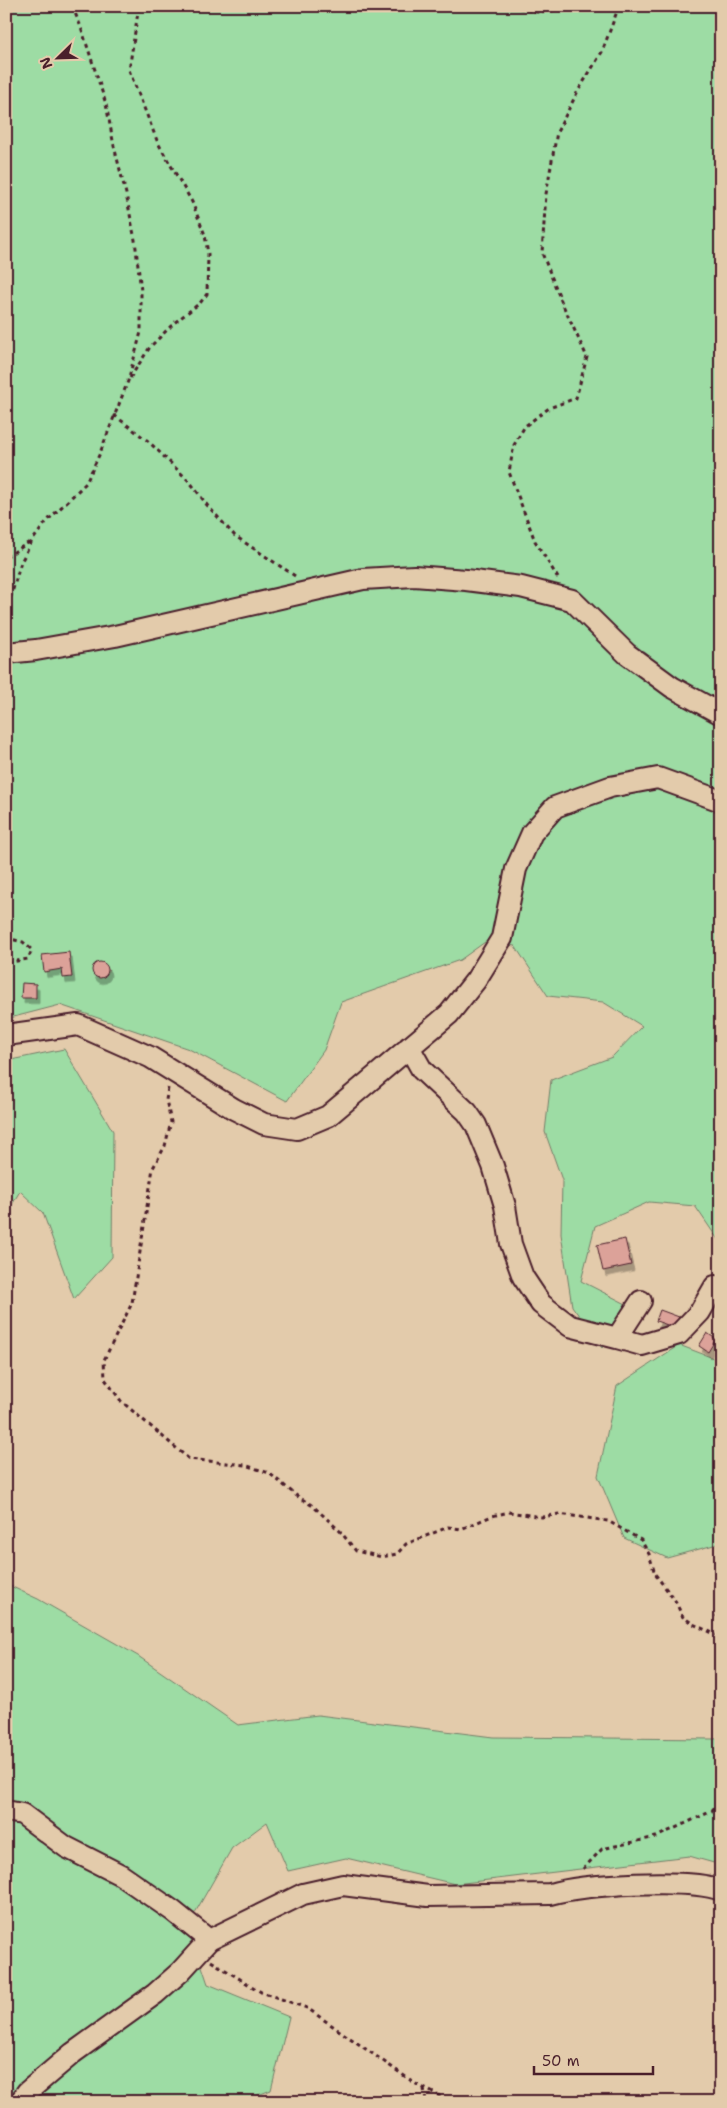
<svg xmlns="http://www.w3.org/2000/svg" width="727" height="2108" font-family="'Shantell Sans',sans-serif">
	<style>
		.green { fill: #9ddca4; stroke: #747e68 }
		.building { fill: #dca299; stroke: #4a1f2b; filter: url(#shadow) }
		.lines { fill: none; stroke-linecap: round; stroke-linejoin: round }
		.minor-casing { stroke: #4a1f2b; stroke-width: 24 }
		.path { stroke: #4a1f2b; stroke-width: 3; stroke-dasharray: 4 4; stroke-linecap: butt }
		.minor { stroke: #e3cbab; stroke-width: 20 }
	</style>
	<defs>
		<filter id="shadow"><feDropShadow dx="3" dy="5.5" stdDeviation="0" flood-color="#0004"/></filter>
	</defs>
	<rect width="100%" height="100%" fill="#e3cbab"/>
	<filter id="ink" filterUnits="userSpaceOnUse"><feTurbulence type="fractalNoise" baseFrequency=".02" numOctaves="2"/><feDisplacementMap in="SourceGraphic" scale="10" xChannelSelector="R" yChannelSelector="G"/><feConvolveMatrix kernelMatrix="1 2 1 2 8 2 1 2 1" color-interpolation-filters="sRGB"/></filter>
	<g filter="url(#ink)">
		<path class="green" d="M6 6H721V1244L695 1206 649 1202 595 1226 581 1281 634 1308 602 1348 572 1306 561 1234 562 1180 545 1132 551 1080 612 1057 642 1026 603 1002 548 996 515 946 485 942 460 960 341 1002 324 1050 287 1101 189 1049 60 1005 6 1019Z
			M64 1049 113 1131 112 1257 74 1299 43 1213 20 1191 6 1215V1061Z
			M679 1345 721 1361V1543L667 1558 624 1538 598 1476 617 1386Z
			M6 1584 38 1599 138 1656 238 1725 318 1715 493 1737 715 1739 721 1737V1865L689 1856 455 1884 346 1858 288 1871 267 1822 232 1848 188 1925 208 1984 289 2017 271 2090 240 2102H6Z"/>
		<path class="building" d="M69 952 72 977 63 978 62 969 44 972 42 955Z
			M92 970a8 8 0 1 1 16 0a8 8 0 1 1-16 0Z
			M22 983 36 984V998H21Z
			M625 1239 631 1265 603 1271 597 1245Z
			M660 1310 679 1317 676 1328 656 1321Z
			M707 1333 716 1339 708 1352 699 1346Z
			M721 1609V1622L715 1616Z"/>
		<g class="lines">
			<defs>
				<path id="minor" d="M6 653 36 650 115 636 363 579 414 576 466 580 521 587 572 600 627 654 672 687 721 714
					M6 1035 78 1025 150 1057 234 1109 264 1124 297 1129 328 1116 449 1014 476 980 502 938 516 869 532 833 555 807 610 787 658 778 721 801
					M409 1047 422 1070 467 1112 476 1125 493 1166 505 1206 511 1244 523 1277 541 1304 570 1326 617 1338 641 1301
					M617 1338 642 1345 679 1334 700 1312 715 1286
					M6 1811 22 1814 66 1847 121 1875 173 1911 209 1940 303 1894 343 1885 428 1896 550 1894C582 1884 689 1878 721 1890
					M20 2102 27 2092 73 2053 155 1994 180 1972 209 1940"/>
			</defs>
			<use href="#minor" class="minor-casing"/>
			<path class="path" d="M511 6 537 12 602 6
				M130 378 150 347 174 323 200 303 207 294 208 254 205 235 192 202 158 143 129 70 139 6
				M114 415 148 441 190 482 207 505 235 536 295 576
				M6 557 31 541
				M558 578 535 541 509 472 514 445 525 426 549 408 576 398 587 357 562 303 542 253 546 194 557 132 578 91 602 52 619 6
				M6 613 21 562 32 541 47 521 86 483 100 453 128 381 141 332V291L135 240 126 194 114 146 106 104 81 27 72 6
				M6 938 23 942 32 950 28 959 6 963
				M168 1088 166 1100 171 1122 165 1146 153 1168 132 1303 104 1360 105 1379 121 1401 189 1459 245 1465 269 1473 297 1496 313 1506 340 1531 356 1551 382 1557 397 1554 406 1544 448 1527 461 1529 492 1516 509 1512 542 1517 559 1514 608 1521 641 1540 649 1554 655 1574 676 1602 682 1616 693 1624 721 1637
				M583 1869 602 1849 656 1837 712 1811 721 1794
				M211 1961 261 1992 307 2008 416 2084 451 2102
				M424 2089 426 2102"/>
			<use href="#minor" class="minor"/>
		</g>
	</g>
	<rect width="727" height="2108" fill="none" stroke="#e3cbab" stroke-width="25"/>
	<rect x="12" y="12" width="702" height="2083" fill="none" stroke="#4a1f2b" stroke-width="2" filter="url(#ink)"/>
	<g transform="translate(58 58) rotate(247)" stroke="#e3cbab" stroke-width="4" paint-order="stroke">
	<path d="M0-4L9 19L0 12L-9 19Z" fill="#4a1f2b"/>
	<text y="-8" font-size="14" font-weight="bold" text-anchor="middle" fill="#4a1f2b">N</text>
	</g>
	<path d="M534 2066v8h119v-8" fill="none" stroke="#4a1f2b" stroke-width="2.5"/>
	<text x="542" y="2066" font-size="15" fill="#4a1f2b" stroke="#e3cbab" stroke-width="4" paint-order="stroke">50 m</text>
</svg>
